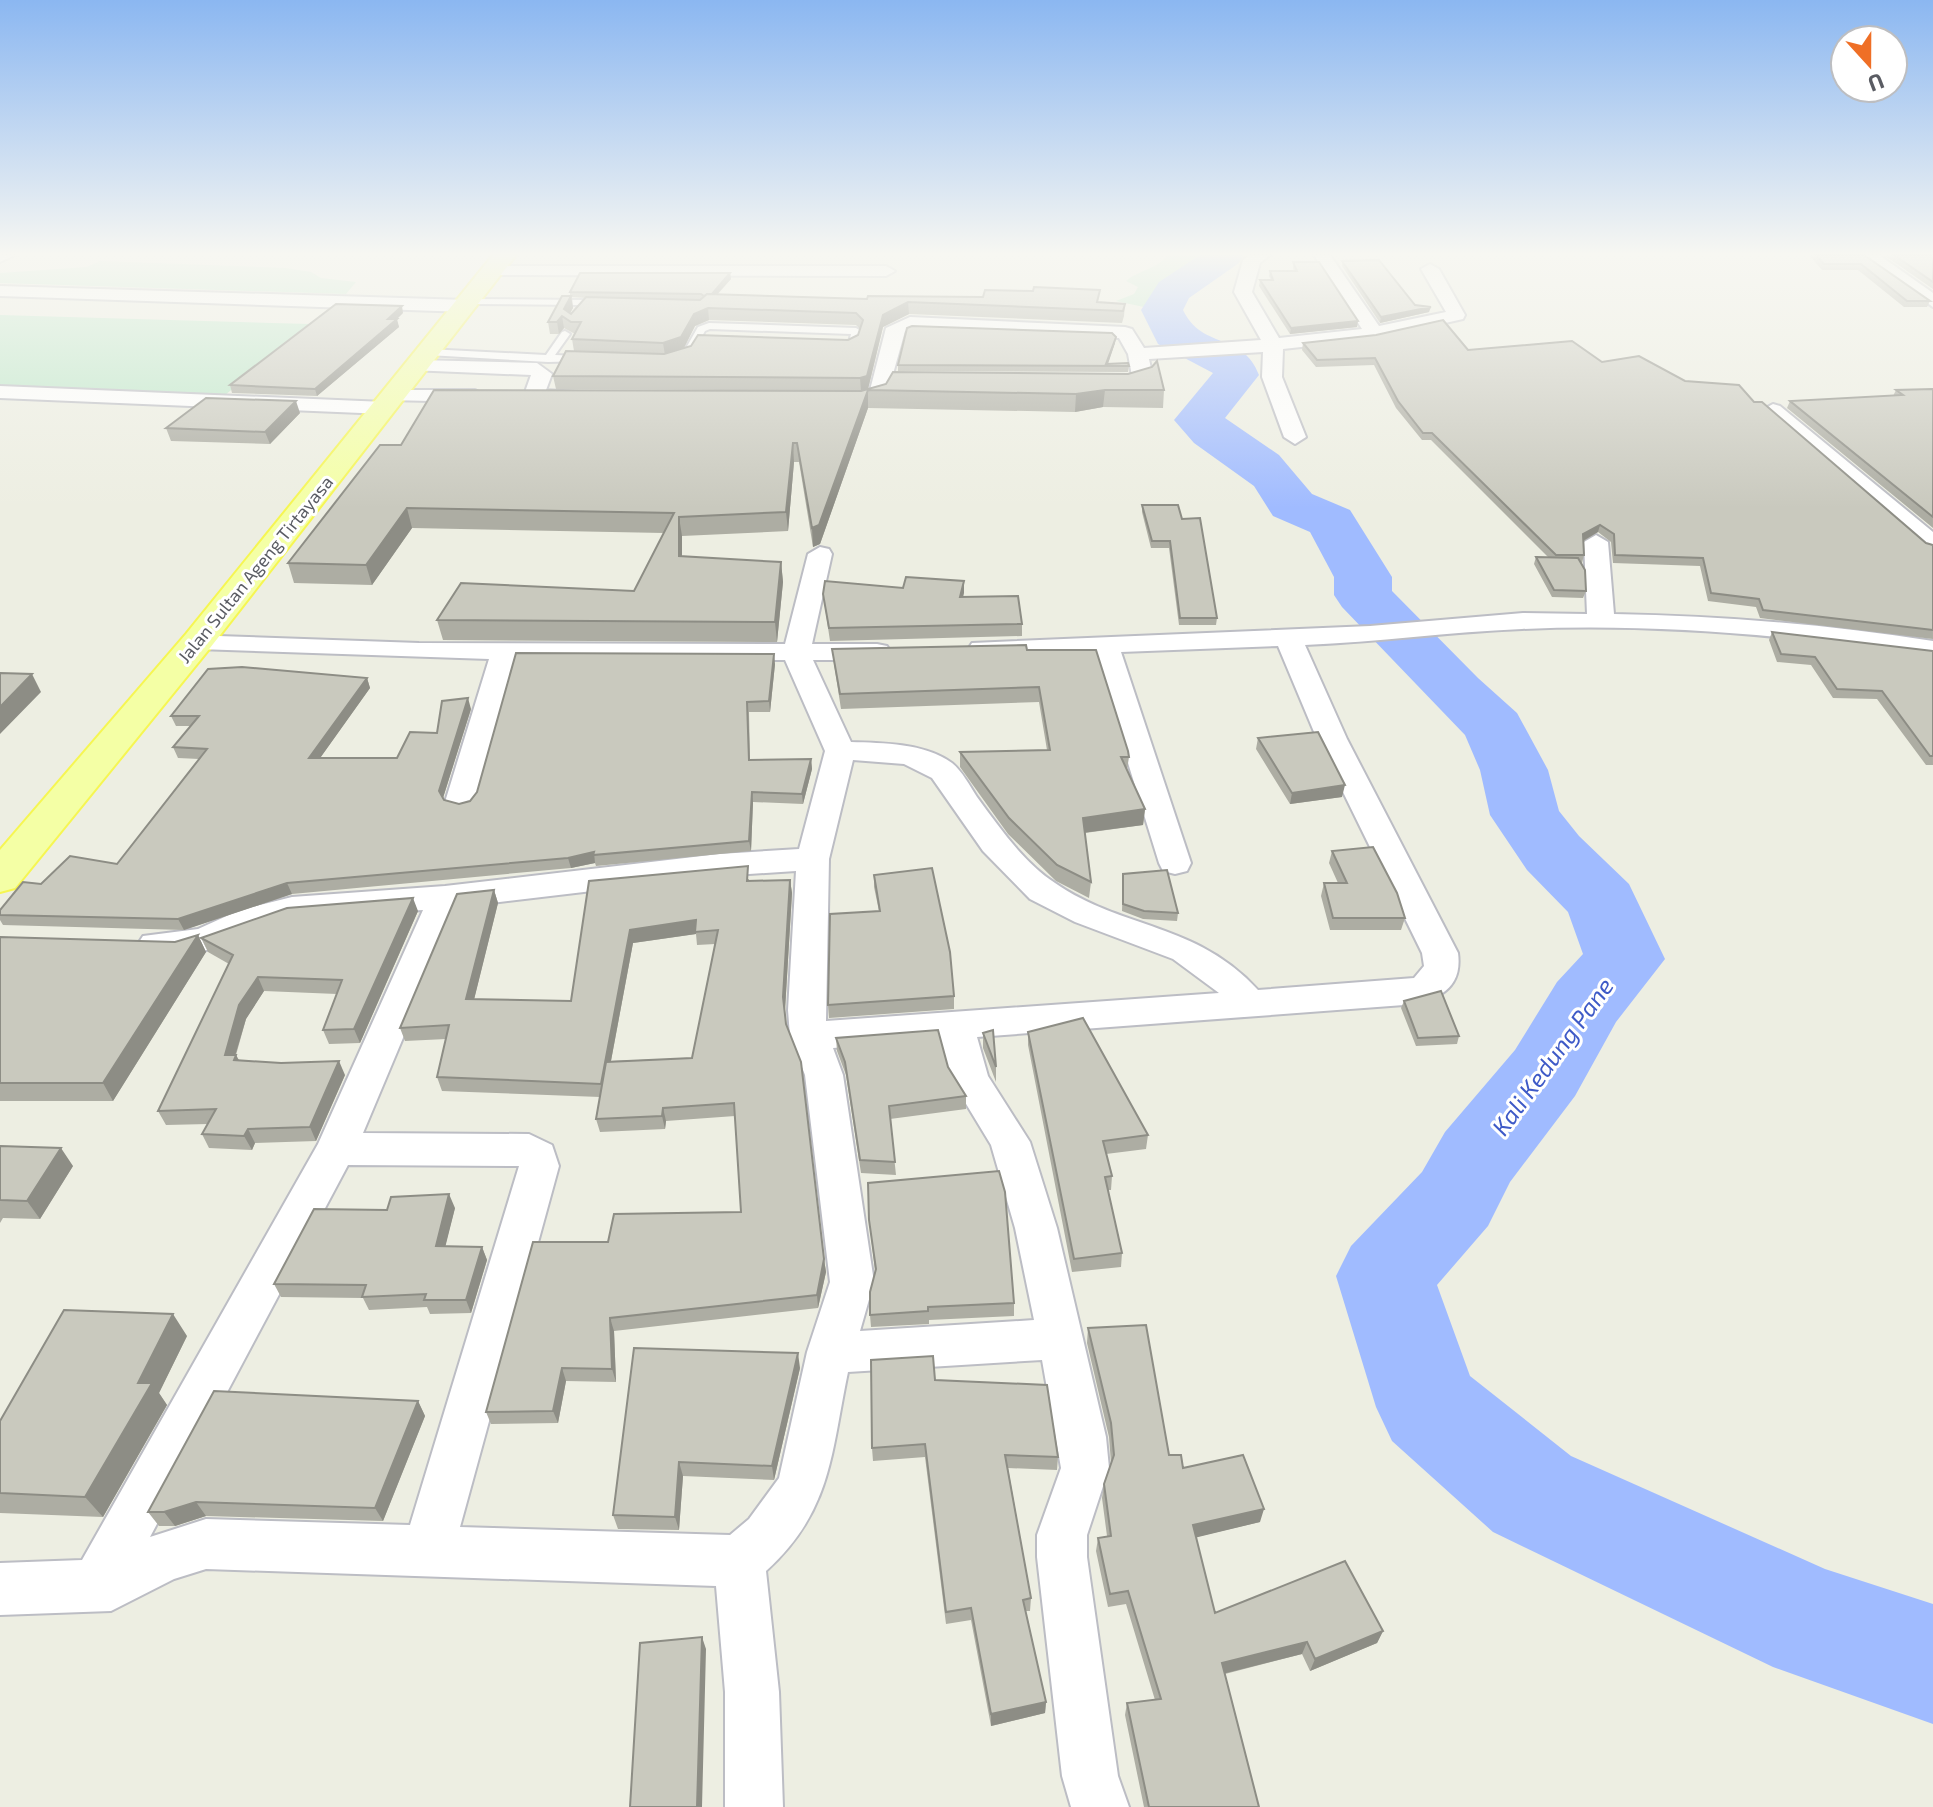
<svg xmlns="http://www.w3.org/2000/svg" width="1933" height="1807" font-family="'Exo 2',sans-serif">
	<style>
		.green { fill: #bde7c9 }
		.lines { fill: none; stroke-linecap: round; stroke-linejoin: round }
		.river { fill: #a0bbff; fill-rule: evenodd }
		.lane-casing { stroke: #bcbdc4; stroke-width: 4 }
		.street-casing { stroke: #bcbdc4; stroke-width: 4 }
		.primary-casing { stroke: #f6f652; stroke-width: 4 }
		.lane { fill: #fff; fill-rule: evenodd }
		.street { fill: #fff; fill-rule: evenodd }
		.primary { fill: #f4ffa5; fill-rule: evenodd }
		.wall { fill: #adada3; fill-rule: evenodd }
		.shaded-wall { fill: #8d8d85 }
		.building { fill: #c9c9be; stroke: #8d8d85; stroke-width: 2 }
		.labels { text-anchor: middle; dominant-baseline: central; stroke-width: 6; stroke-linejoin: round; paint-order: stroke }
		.far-street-label { font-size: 18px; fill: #5a5c63; stroke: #fff }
		.water-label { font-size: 24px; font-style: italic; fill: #3e5ac7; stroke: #fff }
	</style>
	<rect width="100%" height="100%" fill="#edeee2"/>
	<path class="green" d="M1168 255H1215L1166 290 1153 309 1116 301 1134 294 1138 287 1126 281C1140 269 1154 271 1168 255Z
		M100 261 286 268 311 272 321 278 356 282 346 294 0 283V273L87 267Z
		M0 315 309 324 224 396 0 386Z"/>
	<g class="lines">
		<path class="river" d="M1200 255H1244L1239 263 1189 298 1183 310C1202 350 1243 332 1259 375L1225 418 1279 455 1312 494 1350 510 1392 577V591L1478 678 1517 713 1548 770 1559 811 1579 836 1629 884 1665 959 1616 1022 1575 1096 1510 1182 1488 1226 1437 1285 1470 1376 1571 1456 1825 1569 1933 1604V1724L1773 1667 1493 1532 1392 1441 1376 1407 1336 1276 1351 1246 1422 1172 1445 1132 1515 1050 1557 982 1583 954 1568 912 1527 870 1490 815 1480 770 1465 735 1342 607 1334 595V577L1310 532 1273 516 1254 486 1194 443 1174 420 1213 373 1158 344 1141 310 1159 282Z"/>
		<defs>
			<path id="lane" d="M468 299 585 300 589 303 577 319 573 316 579 305 471 304 468 303Z
				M709 323 856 328 861 331 856 346 841 349 836 346 849 342 851 334 710 329 705 331 690 357H684L682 355 698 327Z
				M565 331 570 334 555 355 581 356 584 357V361L548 362 428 355 423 352 428 349 546 355 562 332Z"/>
			<path id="street" d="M0 255H15L0 262Z
				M1249 255H1270L1260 263 1252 292 1279 338 1362 329 1314 255H1330L1379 326 1446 312 1421 269 1430 264 1439 269 1465 315 1463 319 1374 339 1283 349 1282 377 1306 437 1295 444 1284 437 1262 377 1263 352 1149 359 1153 378 1145 386 1107 388 1097 382 1100 378 1132 376 1128 354 1119 338 912 329 905 331 886 399 847 406 837 400 840 396 870 390 886 328 910 317 1125 327 1132 329 1144 348 1261 340 1234 292 1243 260Z
				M1860 255H1879L1933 293V307Z
				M492 266H886L895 271 886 276 486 275 483 271Z
				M0 286 467 300 476 306 467 312 0 296Z
				M417 360 537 363 552 374 546 390 578 392 588 398C576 411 535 406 525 392L531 375 410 370 407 366 410 362Z
				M0 386 385 402 396 408 385 414 0 398Z
				M395 390H475L485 396 475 402 388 400 385 396Z
				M1773 404 1780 406 1933 532V551L1924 549 1766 414 1762 410Z
				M1596 535 1608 542 1614 614C1721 616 1827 624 1933 641V657C1798 636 1659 623 1522 629 1450 632 1377 642 1305 645L1347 739 1458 953C1463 990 1436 1001 1404 1005L977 1037 988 1076 1030 1142 1057 1228 1106 1437 1109 1468 1087 1535V1557L1118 1776 1129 1807H1071L1062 1776 1037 1557V1535L1061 1468 1042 1360 848 1372C831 1453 832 1511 766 1571L779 1692 783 1807H725V1692L716 1586 206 1569 174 1579 111 1611 0 1615V1563L82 1560 318 1144 423 910C380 913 334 912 292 920 240 928 198 969 143 954L137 945 143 936 198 929 240 910 292 897 445 886 719 854 799 849 825 751 785 660 516 659 477 802 472 809 461 812 450 809 445 802 489 659 198 649 188 647 184 641 188 635 419 643 785 644 808 554 820 547 829 549 832 554 812 644H877L887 646 891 652 887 658 877 660H813L851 742C883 743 925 743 952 763 962 771 970 786 977 797 1000 828 1023 862 1055 883 1123 930 1196 922 1258 990L1414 978 1424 966 1422 953 1317 739 1278 646 1121 652 1191 863 1187 871 1175 874 1163 871 1159 863 1094 653 982 657 972 655 968 649 972 643 1370 626 1523 613 1587 614 1584 542ZM853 760 904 764 932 778 983 851 1030 899 1075 922 1173 959 1219 993 826 1021 829 859ZM796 871 788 1010 790 1036 805 1075 830 1282 807 1352 779 1478 749 1519 730 1535 460 1527 559 1166 552 1145 529 1134 363 1133 458 907 719 876ZM940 1040 951 1079 991 1145 1015 1228 1034 1320 860 1331 874 1282 843 1075 833 1048ZM348 1165 519 1166 410 1525 206 1519 150 1537Z"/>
			<path id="primary" d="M493 255H516L210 648 15 888 0 892V850L186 634Z"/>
		</defs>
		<use href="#lane" class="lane-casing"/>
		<use href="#street" class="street-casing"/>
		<use href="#primary" class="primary-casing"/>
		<use href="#lane" class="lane"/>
		<use href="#street" class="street"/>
		<use href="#primary" class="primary"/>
	</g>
	<path class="wall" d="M1809 255H1864L1930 301 1927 307H1904L1858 270H1822Z
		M1884 255H1933V289Z
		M1342 261 1429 312 1380 323 1342 266Z
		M1293 262 1357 327 1290 334 1259 286 1260 280H1271L1269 276 1270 271H1294L1293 268Z
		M730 273 731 279 718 294 867 299 1099 302 1125 304 1124 316 1122 323 909 314 883 327 868 389 861 391 556 389 553 376 574 351 572 339 575 334 564 328 559 334H550L548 322 570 296V292ZM572 297 586 298 571 314 570 313 573 308ZM709 320 856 325 860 329 858 335 848 340 691 346 683 349 695 326Z
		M403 313 396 319 399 327 317 396 232 393 230 385Z
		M1115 343 1108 364 1129 366 1128 372 898 371V365Z
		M1303 343 1468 350 1602 362 1685 381 1754 402 1926 543 1933 545V639L1760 618 1756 607 1708 601 1700 566 1613 563 1611 542 1598 532 1584 541V555L1582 563H1581L1586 591 1583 598 1552 597 1534 564 1536 557H1548L1431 440H1422L1396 408 1374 365 1316 367 1302 350Z
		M886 384 1164 390 1163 408 1103 407 1075 412 868 408 820 544 813 547 799 462H794L788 531 682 536V556L781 562 783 582 777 642 443 640 437 620 634 591 664 533 412 528 372 585 294 583 288 563 401 445 861 391Z
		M1933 389V528L1787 408 1790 401 1893 396 1896 390Z
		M300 413 270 444 171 441 166 428Z
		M1142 505 1182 519 1217 618 1216 625H1179L1169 548H1151L1142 512Z
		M964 581 963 597 1022 624V636L830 641 823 594 903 588Z
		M1772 632 1933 651V765H1926L1877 699 1833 698 1811 665 1777 662 1769 640Z
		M832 649 1027 650 1129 757 1127 770 1145 809 1143 825 1085 833 1091 882 1089 898 1056 881 1008 834 960 767V752L1047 750 1039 702 841 709 834 664Z
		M775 664 770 712H749L750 760 811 759 812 769 803 804 753 802 751 851 596 866 595 863 571 868 292 894 184 930 3 925 0 920V915L41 884 117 864 199 759 178 758 173 747 191 726H176L171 716 367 678 370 688 320 758H397L437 733 471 709 443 798 444 800 459 804 470 801Z
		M1258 738 1342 797 1290 804 1256 749Z
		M1332 851 1405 918 1401 930H1330L1321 896 1324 883H1338L1329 863Z
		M1123 874 1178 913 1177 921 1143 919 1122 911Z
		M874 875 954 996V1009L829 1018 828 1005 879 911 874 887Z
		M749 879V881L790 880 792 893 785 1010 786 1025 824 1259 826 1272 818 1308 614 1331 616 1382 566 1381 558 1423 491 1424 486 1412 608 1242 741 1212 735 1116 666 1121 665 1129 600 1132 596 1119 600 1097 442 1091 437 1077 446 1039 405 1041 400 1028 494 890 498 903 474 999 571 1001 589 881ZM696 934 697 945 715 944 692 1058 611 1061 633 943Z
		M418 911 360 1043 329 1044 323 1030 337 994 264 991 246 1019 236 1055 239 1060 345 1075 316 1141 255 1143 252 1150 209 1148 202 1134 208 1124 166 1125 158 1111 229 964 208 952 201 938Z
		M198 935 206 952 113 1101H0V937L175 942Z
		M1404 1001 1459 1036 1457 1044 1416 1046 1401 1008Z
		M1028 1032 1148 1135 1146 1149 1106 1154 1112 1176 1111 1190H1108L1122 1253 1121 1267 1072 1272 1028 1045Z
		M983 1033 996 1067V1082L983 1048Z
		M836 1038 948 1067 966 1096V1109L890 1119 896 1175 861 1173 846 1075 837 1051Z
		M0 1146 73 1166 40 1219 3 1218 0 1223Z
		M455 1208 445 1246 482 1247 487 1260 471 1313 430 1314 427 1307 369 1310 363 1298 281 1297 274 1284 387 1210Z
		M869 1220 1014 1303V1316L929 1320V1324L871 1327 870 1315 875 1271Z
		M1088 1328 1169 1455 1183 1468 1260 1522 1196 1537 1215 1613 1383 1631 1377 1643 1310 1671 1302 1654 1225 1674 1259 1807H1144L1125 1715 1127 1703 1155 1700 1126 1604 1108 1607 1096 1551 1098 1538 1107 1536 1102 1498 1104 1484 1111 1463 1109 1437 1087 1343Z
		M187 1336 159 1393 167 1405 103 1517 0 1513V1421Z
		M800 1368 774 1480 683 1476 679 1530 618 1529 613 1515Z
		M935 1380 1058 1457 1057 1470 1008 1468 1031 1598 1030 1611H1025L1046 1702 1045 1713 991 1726 971 1620 946 1624 925 1457 873 1461 872 1448Z
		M418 1401 425 1416 383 1521 206 1516 175 1526H159L148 1512Z"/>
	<path class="shaded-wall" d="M730 273 731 279 708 304V299Z
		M571 296 573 308 566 320 564 309Z
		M908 302 909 314 883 327 868 389 861 391 860 378 883 315Z
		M402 306 403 313 390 326 388 319Z
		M1431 307 1429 312 1380 323 1381 317Z
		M708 308 709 320 695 326 683 350 665 355 663 343 694 314Z
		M562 316 564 328 559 334 557 322Z
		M397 319 399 327 317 396 315 389Z
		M1358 321 1357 327 1290 334 1291 328Z
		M1116 337 1115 343 1107 366H1106Z
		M868 390V408L820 544 813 547 812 528Z
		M1105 390 1103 407 1075 412 1076 394Z
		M296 401 300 413 270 444 265 432Z
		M793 443 794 462 788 531 786 512Z
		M407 508 412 528 372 585 366 565Z
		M679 517 682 536V576L679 556Z
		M1600 525 1598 532 1581 542 1583 534Z
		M781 562 783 582 777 642 775 622Z
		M964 581V593L960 610V597Z
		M774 654 775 664 770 712 769 701Z
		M32 674 41 692 0 734V707Z
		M367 678 370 688 313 768 309 758Z
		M468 698 471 709 442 801 439 791Z
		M811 759 812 769 803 804 802 794Z
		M1345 785 1342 797 1290 804 1292 793Z
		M752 792 753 802 751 851 749 841Z
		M1145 809 1143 825 1082 833 1083 818Z
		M594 852 595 863 571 868 568 858Z
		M790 880 792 893 785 1010 783 997Z
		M287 883 292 894 184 930 178 919Z
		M494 890 498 903 471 1012 466 999Z
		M413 898 418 911 360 1043 354 1029Z
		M696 920V934L633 943 604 1098 601 1084 630 930Z
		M198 935 206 952 113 1101 103 1083Z
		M258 977 264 991 246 1019 235 1056 236 1055 243 1069 225 1055 239 1005Z
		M339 1061 345 1075 316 1141 310 1127Z
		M663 1108 666 1121 665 1129 662 1116Z
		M248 1129 255 1143 252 1150 244 1136Z
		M61 1148 73 1166 40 1219 27 1201Z
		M449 1194 455 1208 442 1260 436 1246Z
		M482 1247 487 1260 471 1313 466 1300Z
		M824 1259 826 1272 818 1308 817 1295Z
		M173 1314 187 1336 159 1393 167 1405 103 1517 85 1497 138 1383Z
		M610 1318 614 1331 616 1382 612 1369Z
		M798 1353 800 1368 774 1480 772 1466Z
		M562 1368 566 1381 558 1423 553 1411Z
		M418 1401 425 1416 383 1521 375 1508Z
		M679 1462 683 1476 679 1530 675 1517Z
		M196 1502 206 1516 175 1526 164 1512Z
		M1264 1509 1260 1522 1190 1539 1193 1525Z
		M1383 1631 1377 1643 1310 1671 1315 1659Z
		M702 1637 706 1649 702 1807H697Z
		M1307 1642 1302 1654 1218 1675 1222 1663Z
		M1046 1702 1045 1713 991 1726V1714Z"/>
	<path class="building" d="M1816 255H1864L1930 301H1907L1861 264H1824Z
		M1894 255H1933V282Z
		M1379 260 1415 305 1431 307 1381 317 1342 261Z
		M1293 262H1319L1358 321 1291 328 1260 280H1273L1270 271H1297Z
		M580 273H730L712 294H707L704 296 701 294 570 292Z
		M1034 287 1100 290 1097 302 1125 304 1123 311 908 302 883 315 867 376 860 378 553 376 566 351 664 354 691 346 698 335 848 340 858 335 863 320 856 313 708 308 694 314 681 337 663 343 572 339 581 322H571L562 316 557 322H548L562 296H571L564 309 571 314 586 297 700 300 707 294 867 299 868 296 983 297 985 290 1033 291Z
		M336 304 402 306 388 319H397L315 389 230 385Z
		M1443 320 1468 350 1572 341 1602 362 1639 356 1685 381 1739 385 1754 402H1762L1926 543 1933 545V630L1763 610 1759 599 1711 593 1703 558 1615 555 1614 534 1600 525 1583 534 1584 555H1556L1432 433H1423L1398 401 1375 358 1317 360 1303 343 1376 335Z
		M912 326 1112 333 1116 337 1106 364 1128 363 1129 366 898 365 907 328Z
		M1157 361 1164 390H1105L1076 394 868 390 819 525 812 528 797 443H793L786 512 679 517V556L781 562 775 622 437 620 461 583 634 591 674 513 407 508 366 565 288 563 380 445H401L434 390 861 391 886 384 893 372 1128 374 1152 367Z
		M1933 389V517L1790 401 1903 395 1896 390Z
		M206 398 296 401 265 432 166 428Z
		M1142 505H1178L1182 519 1200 518 1217 618H1180L1170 541H1152Z
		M1536 557 1578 558 1585 570 1586 591 1554 590Z
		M906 577 964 581 960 597 1018 596 1022 624 829 628 823 594 825 581 903 588Z
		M1772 632 1933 651V756H1930L1882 691 1837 689 1815 657 1781 654Z
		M1026 645 1027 650H1096L1128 751 1129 757H1121L1145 809 1083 818 1091 882 1057 865 1009 818 960 752 1050 750 1039 687 840 694 832 649Z
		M516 653 774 654 769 701 747 702 749 760 811 759 802 794 752 792 749 841 593 855 594 852 568 858 287 883 178 919 0 915V910L23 882 41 884 70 856 117 864 207 749 173 747 199 716H171L208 669 242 667 367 678 309 758H397L410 732 437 733 442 701 468 698 439 791 444 800 459 804 470 801 477 792Z
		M0 673 32 674 0 707Z
		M1318 732 1345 785 1292 793 1258 738Z
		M1373 847 1397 893 1405 918H1333L1324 883H1347L1332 851Z
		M748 866 747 881 790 880 783 997 786 1024 801 1062 824 1259 817 1295 610 1318 612 1369 562 1368 553 1411 486 1412 533 1242H608L614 1214 741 1212 734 1103 663 1108 662 1116 596 1119 606 1062 692 1058 718 930 695 932 696 920 630 930 601 1084 437 1077 449 1025 400 1028 457 894 494 890 466 999 571 1001 589 881Z
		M932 868 950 952 954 996 828 1005 830 914 880 911 874 875Z
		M1167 870 1178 913 1144 911 1123 904V874Z
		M413 898 354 1029 323 1030 342 980 258 977 239 1005 225 1055H236L234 1060 281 1063 339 1061 310 1127 248 1129 244 1136 202 1134 216 1109 158 1111 233 955 201 938 287 908Z
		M198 935 103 1083H0V937L175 942Z
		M1441 991 1459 1036 1418 1038 1404 1001Z
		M1083 1018 1148 1135 1103 1141 1112 1176 1105 1177 1122 1253 1074 1259 1028 1032Z
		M938 1030 948 1067 966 1096 889 1106 895 1162 860 1160 845 1062 836 1038Z
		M993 1030 996 1067 983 1033Z
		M0 1146 61 1148 27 1201 0 1200Z
		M999 1171 1005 1192 1014 1303 928 1307V1311L870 1315V1292L876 1269 869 1220 868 1183Z
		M449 1194 436 1246 482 1247 466 1300H424L426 1294 362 1297 366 1285 274 1284 314 1209 387 1210 391 1197Z
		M64 1310 173 1314 138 1383H152L85 1497 0 1493V1421Z
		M1146 1325 1169 1455H1181L1183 1468 1243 1455 1264 1509 1193 1525 1215 1613 1345 1561 1383 1631 1315 1659 1307 1642 1222 1663 1259 1807H1149L1127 1703 1161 1699 1128 1591 1110 1594 1098 1538 1111 1536 1104 1484 1114 1455 1111 1423 1088 1328Z
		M634 1348 798 1353 772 1466 679 1462 675 1517 613 1515Z
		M933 1356 935 1380 1047 1385 1058 1457 1005 1455 1031 1598 1023 1600 1046 1702 991 1714 971 1608 946 1612 925 1444 872 1448 871 1360Z
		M214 1391 418 1401 375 1508 196 1502 164 1512H148Z
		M702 1637 697 1807H630L640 1643Z"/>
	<linearGradient id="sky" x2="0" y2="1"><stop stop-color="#8bb7f1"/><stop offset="0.5" stop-color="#f7f7f2"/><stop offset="1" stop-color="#f7f7f2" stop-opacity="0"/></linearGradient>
	<rect width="1933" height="508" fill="url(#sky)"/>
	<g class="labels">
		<g class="far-street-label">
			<text transform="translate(255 569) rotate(-51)">Jalan Sultan Ageng Tirtayasa</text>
		</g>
		<g class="water-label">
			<text transform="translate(1552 1056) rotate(-54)">Kali Kedung Pane</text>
		</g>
	</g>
	<g transform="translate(1869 64) rotate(159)"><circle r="38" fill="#ffffff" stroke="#bdbec1" stroke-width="2"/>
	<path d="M0-6L14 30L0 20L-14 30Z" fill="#ef6f26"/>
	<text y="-12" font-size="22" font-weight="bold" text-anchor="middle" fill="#5a5c63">U</text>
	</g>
</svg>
